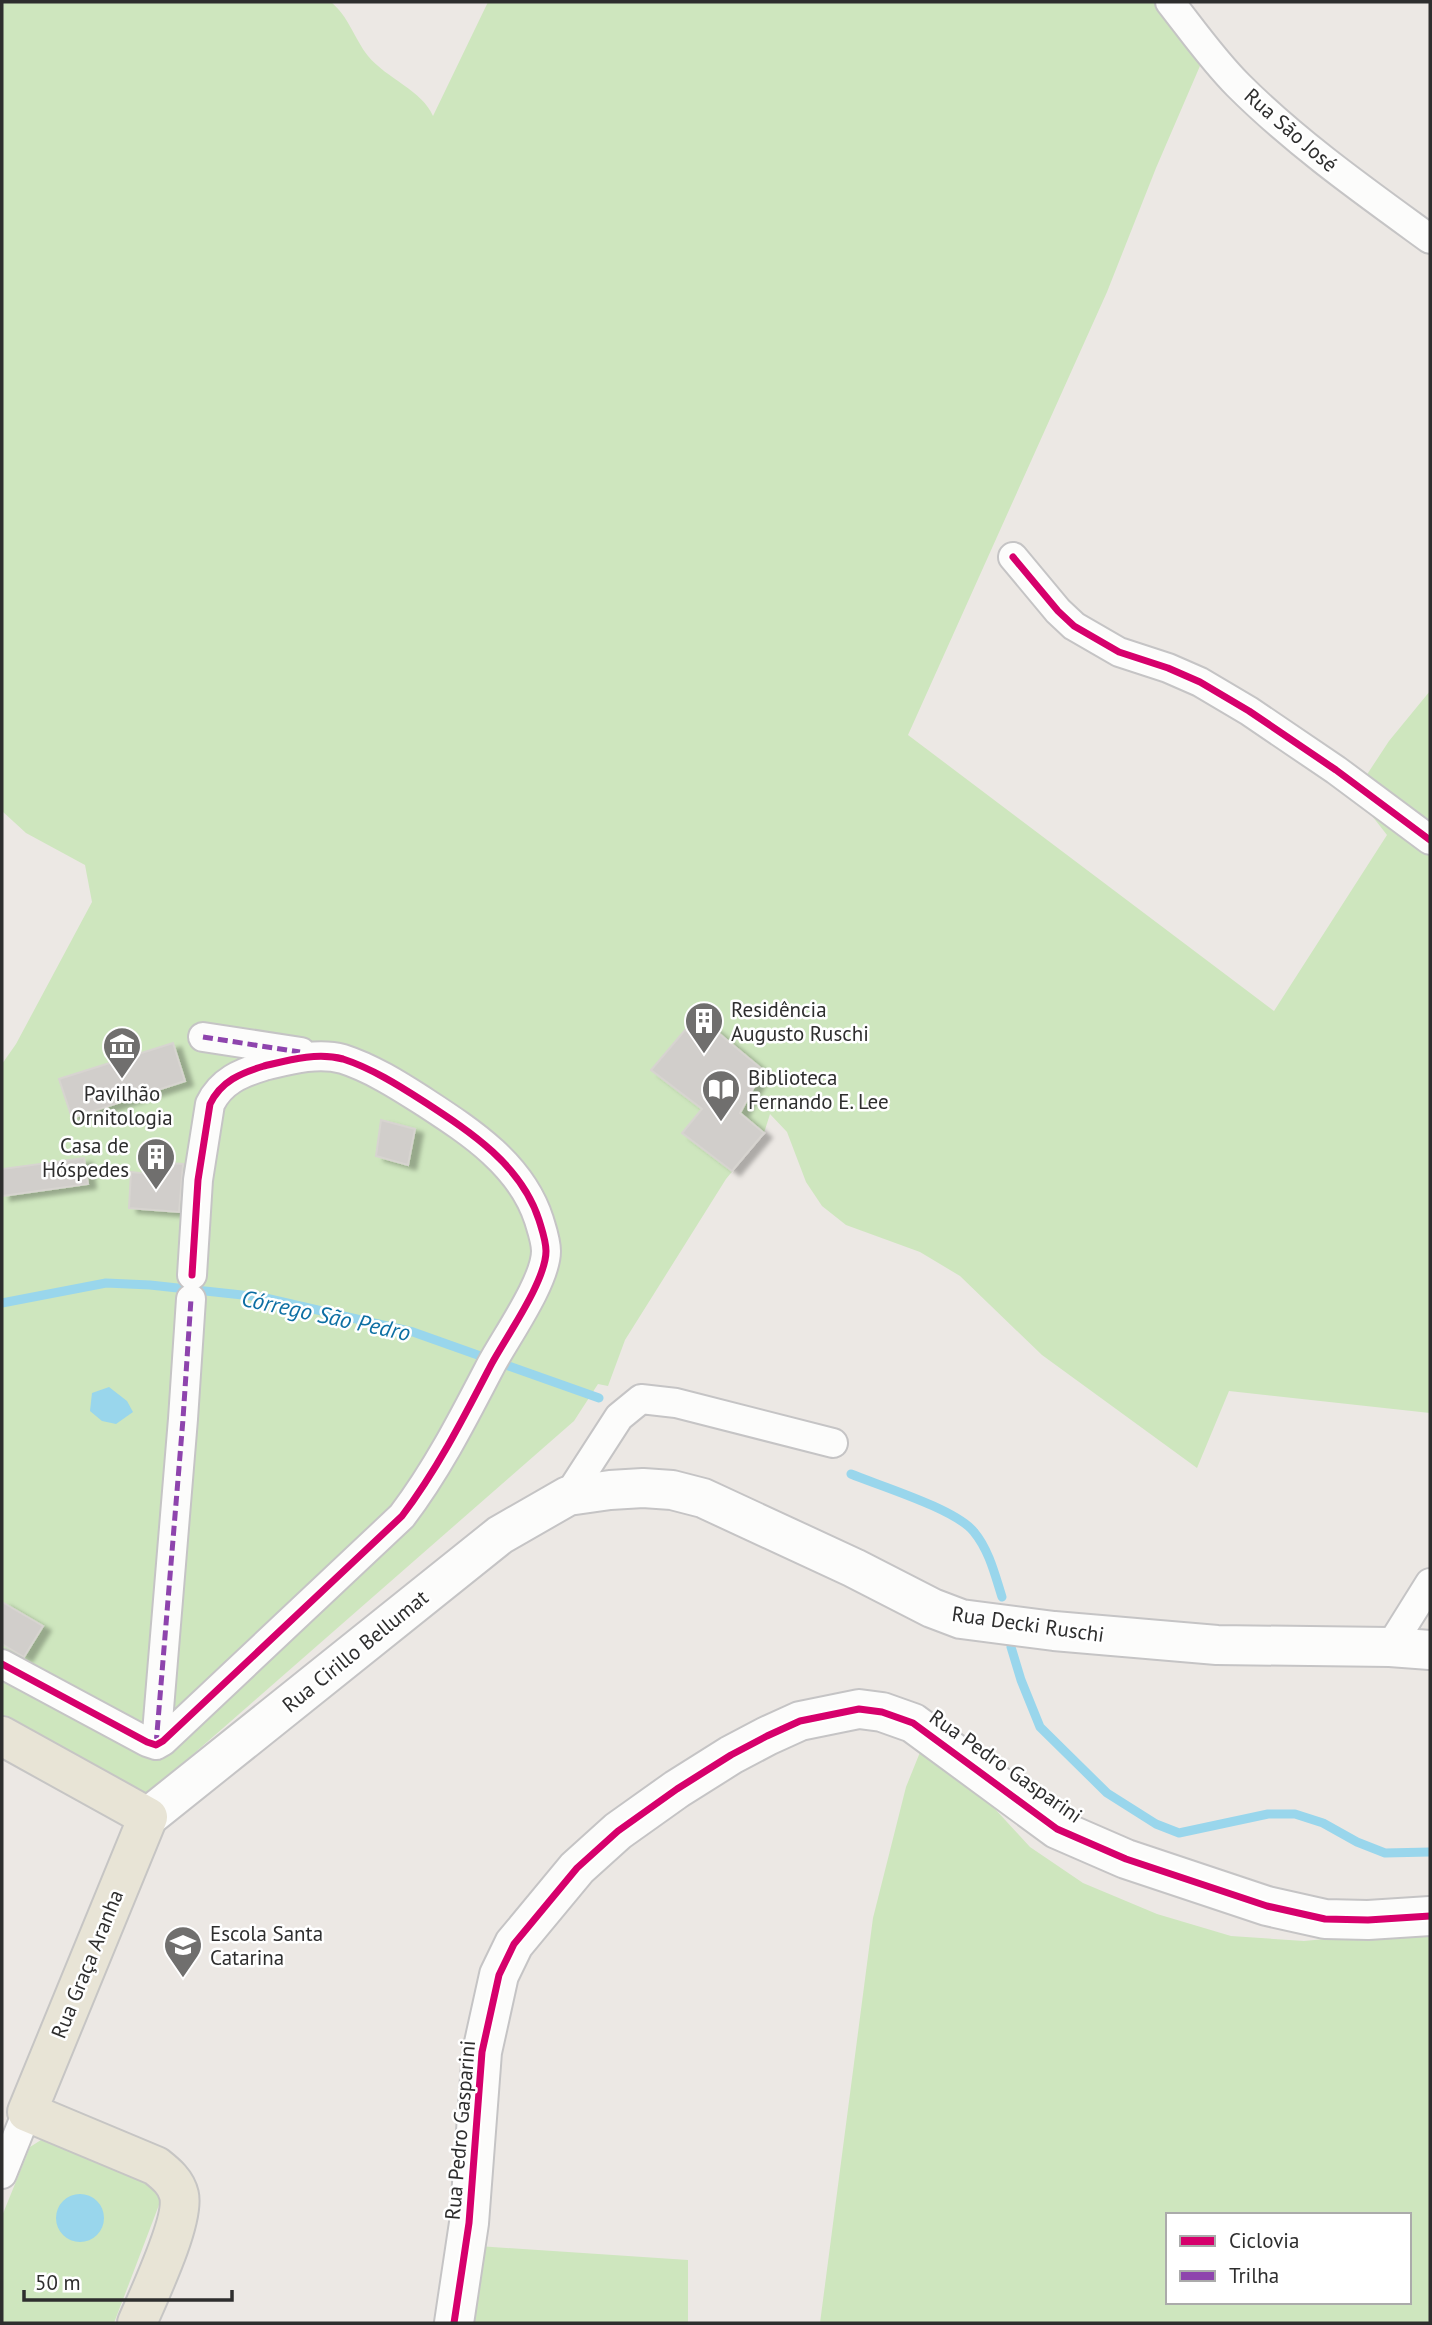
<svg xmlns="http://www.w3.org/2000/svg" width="1432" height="2325" font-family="'PT Sans',sans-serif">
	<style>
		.green { fill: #cee6be; fill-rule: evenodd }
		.water { fill: #99d6ec }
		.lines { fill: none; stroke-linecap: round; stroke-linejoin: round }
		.stream { stroke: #99d6ec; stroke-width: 9 }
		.building { fill: #d1cecb; stroke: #d7d4d0; stroke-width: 2; filter: url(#shadow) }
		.street-casing { stroke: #c5c4c5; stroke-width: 32 }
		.secondary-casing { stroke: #c5c4c5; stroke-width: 42 }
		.primary-casing { stroke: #c6c5c4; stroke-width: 42 }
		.street { stroke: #fcfcfb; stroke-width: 28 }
		.secondary { stroke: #fcfcfb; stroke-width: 38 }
		.primary { stroke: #e8e4d6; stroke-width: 38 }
		.quiet { stroke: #8e44ad; stroke-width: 5; stroke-dasharray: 10 5; stroke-linecap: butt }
		.cycleway-casing { stroke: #fff; stroke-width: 11 }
		.cycleway { stroke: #d6006c; stroke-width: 7 }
		.labels { text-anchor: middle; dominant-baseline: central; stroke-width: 5; stroke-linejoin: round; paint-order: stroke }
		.street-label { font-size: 21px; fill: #2e2e2e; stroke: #fff }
		.poi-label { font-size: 21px; fill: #2e2e2e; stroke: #fff; text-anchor: start }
		.water-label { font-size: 23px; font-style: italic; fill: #0d6fa3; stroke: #fff }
	</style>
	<defs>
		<filter id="shadow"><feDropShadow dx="8" dy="4.5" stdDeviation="2" flood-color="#0004"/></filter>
	</defs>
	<rect width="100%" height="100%" fill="#ece8e4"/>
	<path class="green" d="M2 2H331C349 17 354 38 368 56 387 79 422 90 433 116L488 2H1166L1209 45 1156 168 1107 292 908 735 1274 1011 1387 835 1362 803 1366 776 1389 741 1430 691V1413L1229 1391 1197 1468 1042 1355 960 1276 920 1252 846 1225 822 1206 806 1182 787 1132 770 1114 764 1133 726 1179 625 1340 608 1386 598 1384 574 1421 143 1798 2 1722V1064L16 1044 92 902 85 865 26 833 2 811Z
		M927 1735 1030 1847 1083 1883 1157 1914 1231 1936 1304 1941 1430 1929V2323H820L873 1918 906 1787ZM1168 2215H1409V2302H1168Z
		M41 2140 154 2184 162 2197 114 2323H2V2216L30 2147Z
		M478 2246 688 2260V2323H460Z"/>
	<path class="water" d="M109 1387 127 1401 133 1412 116 1424 102 1421 90 1411 92 1393Z
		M56 2218a24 24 0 1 1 48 0a24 24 0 1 1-48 0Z"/>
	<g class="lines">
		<path class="stream" d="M2 1303 106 1283 150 1285 261 1297 413 1332 599 1398
			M851 1474C880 1486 956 1509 974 1532 989 1550 995 1575 1002 1597
			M1011 1647 1021 1680 1040 1727 1107 1793 1156 1824 1179 1833 1268 1814H1295L1323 1823 1357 1842 1385 1853 1430 1852"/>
	</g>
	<path class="building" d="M704 1021 763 1070 740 1113 764 1133 732 1171 682 1133 702 1109 651 1070 685 1030 699 1040Z
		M173 1043 185 1081 72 1118 59 1079Z
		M381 1120 415 1129 408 1165 376 1156Z
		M84 1158 88 1184 2 1196V1169Z
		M150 1162 183 1164 179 1212 129 1208 131 1172 150 1174Z
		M2 1602 43 1626 24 1657 2 1644Z"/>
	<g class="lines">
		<defs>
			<path id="street" d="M1170 2C1192 30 1213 60 1238 85 1296 143 1364 191 1430 239
				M1013 557 1058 611 1074 626 1119 652 1168 668 1200 682 1249 711 1336 770 1430 840
				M203 1037 301 1052
				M568 1496 619 1417 641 1399 676 1403 833 1443
				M1390 1647 1430 1583
				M2 1664 147 1742 156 1745 163 1741 402 1516C437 1470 464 1417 491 1365 506 1337 546 1281 546 1251 546 1241 542 1230 539 1220 521 1164 469 1131 423 1101 398 1085 371 1068 343 1059 317 1052 289 1060 264 1066 241 1073 221 1081 210 1104L198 1180 192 1275
				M156 1745 183 1419 191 1299
				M2 2174 27 2112"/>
			<path id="secondary" d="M148 1817 500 1535 568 1496 610 1490 643 1488 672 1490 703 1498 854 1568 932 1608 961 1619 1054 1631 1217 1645 1390 1647 1430 1650
				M454 2323 469 2223 482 2052 499 1975 514 1944 577 1868 618 1831 677 1789 731 1755 767 1736 800 1721 859 1709 882 1712 913 1723 1057 1829 1126 1859 1267 1906 1325 1919 1368 1920 1430 1916"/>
			<path id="primary" d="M2 1736 148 1817 27 2112 156 2166C166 2174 176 2182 179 2195 185 2220 148 2297 137 2323"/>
		</defs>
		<use href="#street" class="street-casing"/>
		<use href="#secondary" class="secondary-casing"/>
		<use href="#primary" class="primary-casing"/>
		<use href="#street" class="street"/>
		<use href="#secondary" class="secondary"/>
		<use href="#primary" class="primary"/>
		<path class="quiet" d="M203 1037 300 1052
			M156 1745 183 1419 191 1299"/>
		<defs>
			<path id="cycleway" d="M1013 557 1058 611 1074 626 1119 652 1168 668 1200 682 1249 711 1336 770 1430 840
				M2 1664 147 1742 156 1745 163 1741 402 1516C437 1470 464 1417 491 1365 506 1337 546 1281 546 1251 546 1241 542 1230 539 1220 521 1164 469 1131 423 1101 398 1085 371 1068 343 1059 317 1052 289 1060 264 1066 241 1073 221 1081 210 1104L198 1180 192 1275
				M454 2323 469 2223 482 2052 499 1975 514 1944 577 1868 618 1831 677 1789 731 1755 767 1736 800 1721 859 1709 882 1712 913 1723 1057 1829 1126 1859 1267 1906 1325 1919 1368 1920 1430 1916"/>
		</defs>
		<use href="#cycleway" class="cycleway-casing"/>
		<use href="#cycleway" class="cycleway"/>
	</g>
	<defs>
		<symbol id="building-pin" viewBox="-11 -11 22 30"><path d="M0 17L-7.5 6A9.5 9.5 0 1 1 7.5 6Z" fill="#706f6e" stroke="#fff"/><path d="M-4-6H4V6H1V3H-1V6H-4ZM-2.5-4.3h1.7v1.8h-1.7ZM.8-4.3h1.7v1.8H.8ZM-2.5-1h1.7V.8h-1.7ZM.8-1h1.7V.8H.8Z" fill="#fff"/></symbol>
		<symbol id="museum-pin" viewBox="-11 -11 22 30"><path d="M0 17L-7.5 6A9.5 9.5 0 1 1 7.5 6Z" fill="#706f6e" stroke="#fff"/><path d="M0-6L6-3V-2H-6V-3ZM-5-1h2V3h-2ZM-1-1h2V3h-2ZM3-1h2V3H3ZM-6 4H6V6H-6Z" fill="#fff"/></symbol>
		<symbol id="library-pin" viewBox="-11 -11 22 30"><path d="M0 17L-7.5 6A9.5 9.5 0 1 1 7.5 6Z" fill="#706f6e" stroke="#fff"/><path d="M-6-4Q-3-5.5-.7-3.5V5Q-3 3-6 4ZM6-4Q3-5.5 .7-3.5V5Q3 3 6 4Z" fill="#fff"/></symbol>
		<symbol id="school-pin" viewBox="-11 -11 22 30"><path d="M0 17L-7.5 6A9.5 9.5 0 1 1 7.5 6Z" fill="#706f6e" stroke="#fff"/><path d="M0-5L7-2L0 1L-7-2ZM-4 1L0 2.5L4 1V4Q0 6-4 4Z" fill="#fff"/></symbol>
	</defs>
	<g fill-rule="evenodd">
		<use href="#building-pin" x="682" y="999" width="44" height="60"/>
		<use href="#museum-pin" x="100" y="1024" width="44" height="60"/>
		<use href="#library-pin" x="699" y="1067" width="44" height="60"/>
		<use href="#building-pin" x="134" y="1135" width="44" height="60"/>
		<use href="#school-pin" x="161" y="1923" width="44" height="60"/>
	</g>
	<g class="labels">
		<g class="street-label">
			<text transform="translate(1291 130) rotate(41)">Rua São José</text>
			<text transform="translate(1028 1624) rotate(8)">Rua Decki Ruschi</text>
			<text transform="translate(355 1651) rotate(-39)">Rua Cirillo Bellumat</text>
			<text transform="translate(1006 1766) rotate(35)">Rua Pedro Gasparini</text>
			<text transform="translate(87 1964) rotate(-68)">Rua Graça Aranha</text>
			<text transform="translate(460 2130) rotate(-85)">Rua Pedro Gasparini</text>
		</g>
		<g class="poi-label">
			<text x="731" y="1009">Residência<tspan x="731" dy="24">Augusto Ruschi</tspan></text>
			<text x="748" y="1077">Biblioteca<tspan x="748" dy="24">Fernando E. Lee</tspan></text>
			<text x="122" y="1093" text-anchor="middle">Pavilhão<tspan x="122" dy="24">Ornitologia</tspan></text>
			<text x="129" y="1145" text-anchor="end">Casa de<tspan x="129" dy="24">Hóspedes</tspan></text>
			<text x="210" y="1933">Escola Santa<tspan x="210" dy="24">Catarina</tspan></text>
		</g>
		<g class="water-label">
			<text transform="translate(326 1315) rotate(12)">Córrego São Pedro</text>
		</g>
	</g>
	<rect width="1432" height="2325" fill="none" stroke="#2e2e2e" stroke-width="7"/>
	<rect x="1166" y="2213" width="245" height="91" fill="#ffffff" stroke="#ababab" stroke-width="2"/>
	<rect x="1180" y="2236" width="35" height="10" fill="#d6006c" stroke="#ababab" stroke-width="2"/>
	<text x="1229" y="2248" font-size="21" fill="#2e2e2e">Ciclovia</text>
	<rect x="1180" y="2271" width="35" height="10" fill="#8e44ad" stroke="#ababab" stroke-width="2"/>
	<text x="1229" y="2283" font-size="21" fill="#2e2e2e">Trilha</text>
	<path d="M24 2290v10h208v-10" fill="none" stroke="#2e2e2e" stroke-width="3.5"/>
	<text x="35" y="2290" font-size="21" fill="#2e2e2e" stroke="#ffffff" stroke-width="5" paint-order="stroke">50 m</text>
</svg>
